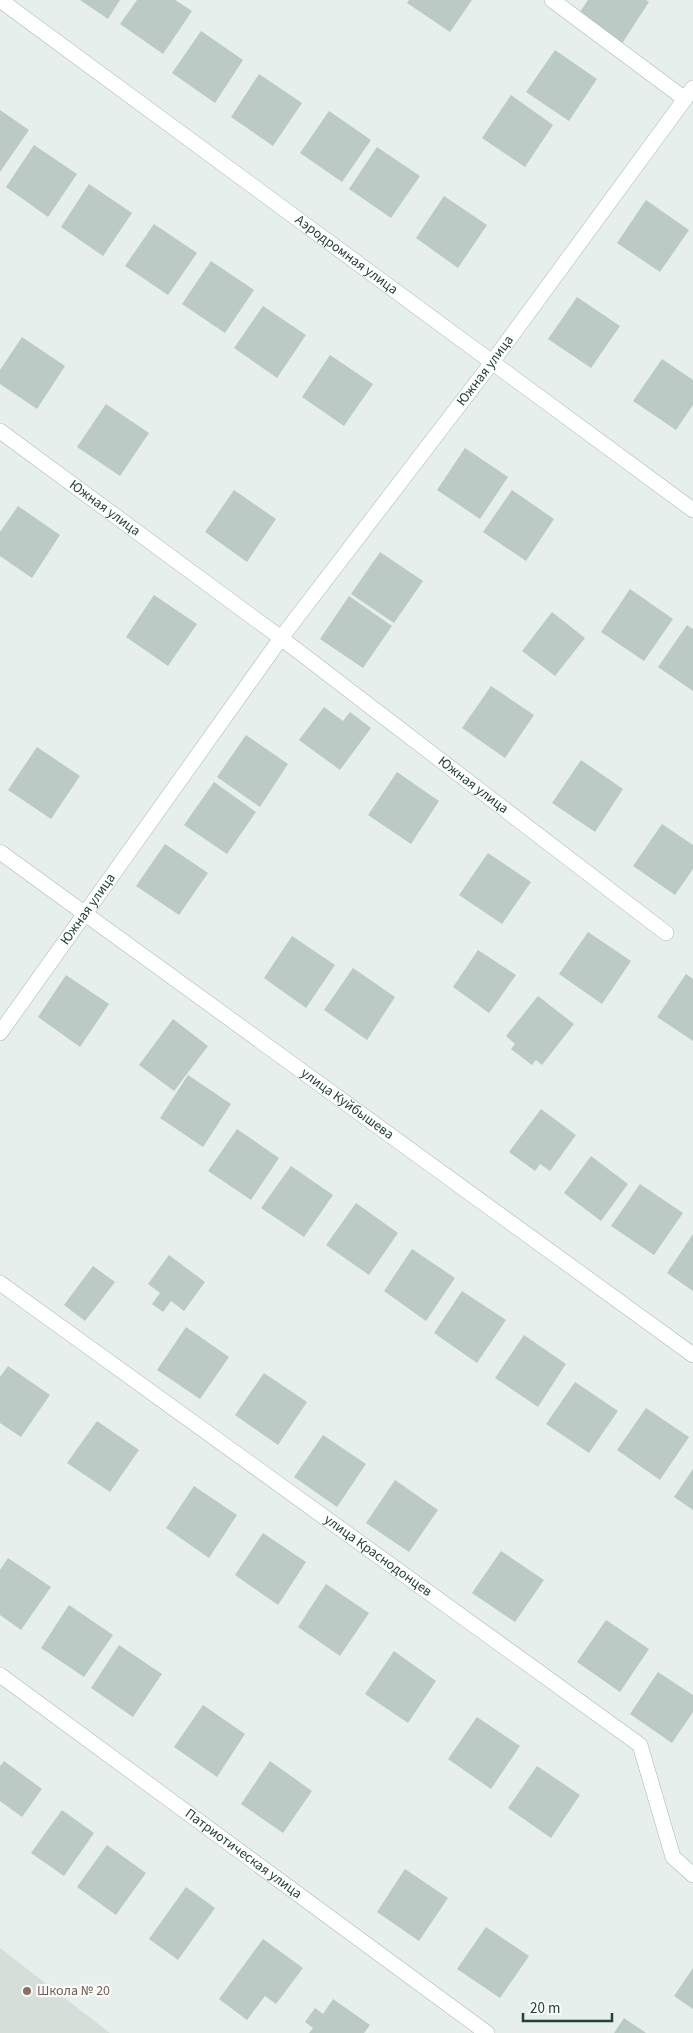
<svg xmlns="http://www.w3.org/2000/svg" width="693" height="2033" font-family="'Source Sans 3',sans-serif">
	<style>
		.built { fill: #d4dfda }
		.building { fill: #bbcac4 }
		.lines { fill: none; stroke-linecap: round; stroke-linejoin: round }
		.minor-casing { stroke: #a8b8b2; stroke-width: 16 }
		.minor { stroke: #fff; stroke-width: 15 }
		.education-dot { fill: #8d6e63; stroke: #f7fbf9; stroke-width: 2 }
		.labels { text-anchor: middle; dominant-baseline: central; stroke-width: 4.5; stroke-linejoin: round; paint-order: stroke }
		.street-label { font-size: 14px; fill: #24423a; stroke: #f7fbf9 }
		.education-label { font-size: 14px; fill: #785e54; stroke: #f7fbf9; text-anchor: start }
	</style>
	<rect width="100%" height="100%" fill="#e6efeb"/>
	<path class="built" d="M0 1948 110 2033H0Z"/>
	<path class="building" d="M80 0H120L108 19Z
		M137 0H175L192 11 163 54 120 24Z
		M409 0H472L450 32 407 3Z
		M588 0H646L649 2 621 45 578 15Z
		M201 31 243 60 215 103 172 73Z
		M555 50 597 79 569 121 526 92Z
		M259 74 302 103 273 146 231 117Z
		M511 95 553 125 525 167 482 138Z
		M0 110 29 130 0 172Z
		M329 111 371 140 342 182 300 153Z
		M34 145 77 174 48 217 6 187Z
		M377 147 420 176 391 218 349 189Z
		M89 184 132 213 103 256 61 227Z
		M444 196 487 225 458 268 416 238Z
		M646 200 689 230 660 272 617 243Z
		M154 224 197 253 168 295 125 266Z
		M211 261 254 290 225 333 182 304Z
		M577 297 620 326 591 368 548 339Z
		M263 306 306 335 277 378 234 348Z
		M22 337 65 366 37 409 0 384V370Z
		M330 355 373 384 344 426 302 397Z
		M662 359 693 380V405L676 430 633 401Z
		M106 404 149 433 120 476 77 447Z
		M465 448 508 477 480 519 437 490Z
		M234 490 276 519 247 562 205 532Z
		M512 490 554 519 526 561 483 532Z
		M18 506 60 535 32 578 0 556V532Z
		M380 552 423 581 394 623 351 594Z
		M630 589 673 619 644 661 601 632Z
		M154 595 197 624 168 666 126 637Z
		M349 596 392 626 363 668 320 639Z
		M552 612 585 638 555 676 522 651Z
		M687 625 693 629V691L658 667Z
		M491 686 534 715 505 758 462 728Z
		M324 707 343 721 350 712 371 728 340 770 299 740Z
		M246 735 288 764 260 807 217 777Z
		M37 747 80 776 51 819 8 790Z
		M581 760 623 789 595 832 552 803Z
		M397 772 439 801 411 844 368 815Z
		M214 782 256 812 227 854 184 825Z
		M662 824 693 845V869L675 895 633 866Z
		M165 844 208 873 179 915 136 886Z
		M488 853 531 882 502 924 459 895Z
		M588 932 631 961 602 1004 559 974Z
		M292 936 335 965 306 1008 264 978Z
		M478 950 516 975 489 1013 453 987Z
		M353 968 395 997 367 1040 324 1010Z
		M686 974 693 979V1041L657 1017Z
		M66 975 109 1004 80 1047 38 1017Z
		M538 996 574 1024 542 1065 536 1060 532 1065 511 1049 515 1044 506 1036Z
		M173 1019 208 1046 174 1091 139 1065Z
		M188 1075 231 1104 203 1147 160 1118Z
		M541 1109 576 1135 550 1171 540 1164 535 1171 509 1152Z
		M237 1129 279 1158 251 1200 208 1171Z
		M591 1156 628 1184 601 1221 564 1193Z
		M291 1166 333 1195 304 1237 261 1208Z
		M640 1184 683 1213 654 1255 611 1226Z
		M356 1203 398 1233 369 1275 326 1245Z
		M693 1234V1291L667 1273Z
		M412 1249 455 1278 426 1321 384 1291Z
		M169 1255 205 1282 184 1311 171 1301 163 1312 152 1304 160 1293 148 1284Z
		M93 1266 115 1282 85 1321 64 1305Z
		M462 1291 506 1320 477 1363 434 1333Z
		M186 1327 229 1357 200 1399 157 1370Z
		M524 1335 566 1364 538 1407 495 1378Z
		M8 1366 50 1395 21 1437 0 1423V1377Z
		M264 1373 307 1402 278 1445 235 1415Z
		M575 1382 618 1411 589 1453 546 1424Z
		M646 1408 689 1437 660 1480 617 1450Z
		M97 1421 139 1450 110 1492 67 1463Z
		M323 1435 366 1464 337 1507 294 1477Z
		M693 1469V1510L674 1497Z
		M395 1480 438 1510 409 1552 366 1523Z
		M194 1486 237 1515 209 1558 166 1528Z
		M263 1533 306 1562 278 1605 235 1575Z
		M501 1551 544 1580 515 1622 472 1593Z
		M8 1558 51 1587 21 1630 0 1615V1570Z
		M326 1584 369 1613 340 1656 298 1627Z
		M69 1605 113 1635 84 1677 41 1648Z
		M606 1620 649 1649 620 1692 577 1662Z
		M119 1645 162 1674 133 1717 91 1688Z
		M394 1651 436 1681 408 1723 365 1694Z
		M658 1672 693 1695V1712L672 1743 630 1714Z
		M203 1705 245 1734 217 1777 174 1747Z
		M477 1717 520 1746 491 1789 448 1759Z
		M4 1761 42 1789 22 1817 0 1801V1766Z
		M270 1761 312 1791 283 1833 241 1804Z
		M537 1766 580 1795 551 1838 508 1808Z
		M62 1810 94 1833 64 1876 31 1853Z
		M107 1845 146 1873 116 1915 77 1887Z
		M405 1869 448 1898 419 1941 377 1912Z
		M186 1887 215 1908 178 1960 149 1939Z
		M486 1927 529 1956 500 1998 457 1969Z
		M263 1939 303 1968 276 2004 265 1996 247 2020 219 1999Z
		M693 1968V2009L674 1996Z
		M333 1999 370 2025 364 2033H309L313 2028 305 2022 315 2008 323 2014Z
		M624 2018 646 2033H614Z"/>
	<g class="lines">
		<defs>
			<g id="minor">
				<path id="s1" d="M0 0 693 510"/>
				<path d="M552 0 685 99"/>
				<path id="s2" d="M0 431 281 638 666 933"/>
				<path id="s3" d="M0 852 693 1355"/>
				<path id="s4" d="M0 1033 281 638 493 361 693 88"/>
				<path id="s5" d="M0 1283 640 1745 673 1857 693 1875"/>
				<path id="s6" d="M0 1675 487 2033"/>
			</g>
		</defs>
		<use href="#minor" class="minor-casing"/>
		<use href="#minor" class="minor"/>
	</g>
	<circle class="education-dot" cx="27" cy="1991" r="5"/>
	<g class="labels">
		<g class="street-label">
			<text stroke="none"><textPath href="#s1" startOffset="430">Аэродромная улица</textPath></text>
			<text stroke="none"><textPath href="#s4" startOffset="821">Южная улица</textPath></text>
			<text stroke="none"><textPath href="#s2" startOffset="130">Южная улица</textPath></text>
			<text stroke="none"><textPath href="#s2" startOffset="591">Южная улица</textPath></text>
			<text stroke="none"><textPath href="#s4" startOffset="152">Южная улица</textPath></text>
			<text stroke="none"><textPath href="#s3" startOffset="429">улица Куйбышева</textPath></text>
			<text stroke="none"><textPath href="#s5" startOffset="466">улица Краснодонцев</textPath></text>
			<text stroke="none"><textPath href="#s6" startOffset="302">Патриотическая улица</textPath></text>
		</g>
		<g class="education-label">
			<text x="37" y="1991">Школа № 20</text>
		</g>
	</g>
	<path d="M523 2013v8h89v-8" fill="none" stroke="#24423a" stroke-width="2.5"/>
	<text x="530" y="2013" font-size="15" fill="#24423a" stroke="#f7fbf9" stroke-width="4" paint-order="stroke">20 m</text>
</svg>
